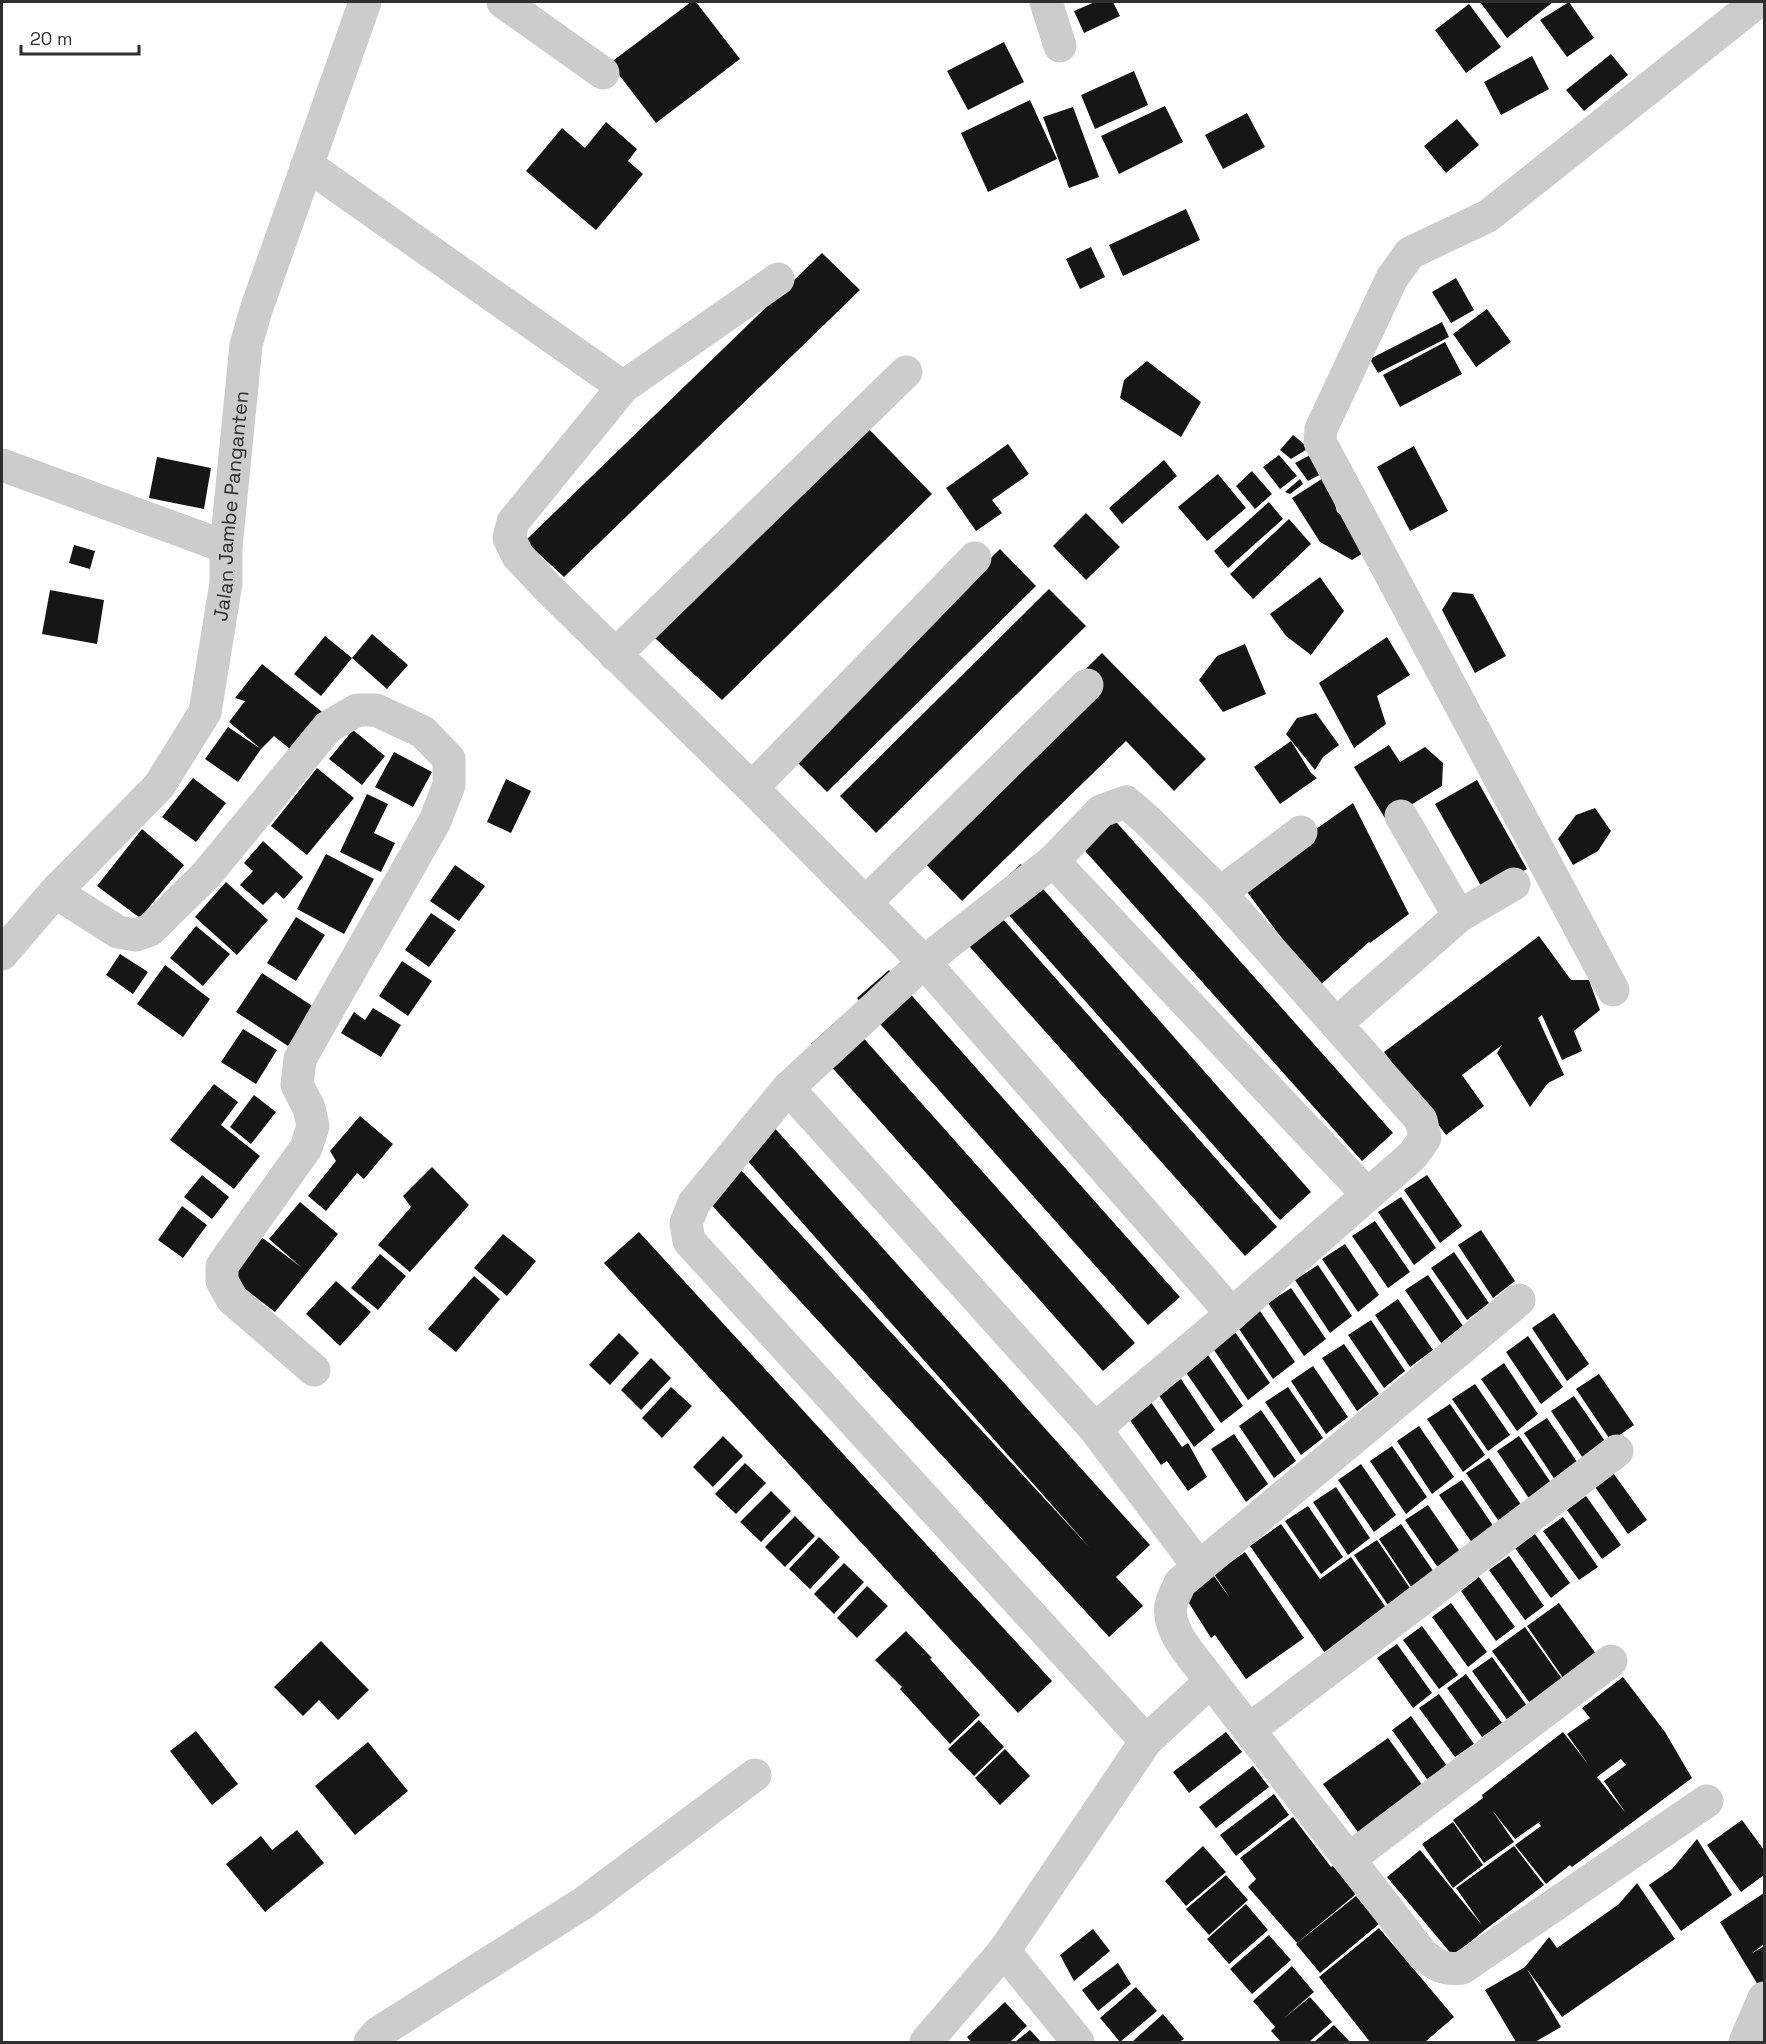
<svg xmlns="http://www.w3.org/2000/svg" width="1766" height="2044" font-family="'Space Grotesk',sans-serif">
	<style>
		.building { fill: #161616; fill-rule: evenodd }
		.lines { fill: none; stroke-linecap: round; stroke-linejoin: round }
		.street { stroke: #ccc; stroke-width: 33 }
		.labels { text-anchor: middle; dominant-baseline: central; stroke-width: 6; stroke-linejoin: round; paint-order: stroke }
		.street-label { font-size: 20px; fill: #2f2f2f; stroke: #fff }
	</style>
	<rect width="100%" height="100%" fill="#fff"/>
	<path class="building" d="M691 2H696L740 59 656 123 610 63Z
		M1095 2H1113L1120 16 1084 33 1074 11Z
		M1480 2H1553L1507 38Z
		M1569 2 1594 38 1567 57 1540 20Z
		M1469 4 1501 47 1466 73 1435 30Z
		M1004 42 1024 82 968 110 947 71Z
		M1611 54 1628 75 1584 111 1566 90Z
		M1532 56 1549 89 1501 115 1484 82Z
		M1134 71 1148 105 1095 129 1081 95Z
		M1030 100 1057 159 988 192 961 133Z
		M1165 106 1183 142 1119 174 1101 136Z
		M1073 107 1099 177 1069 188 1043 117Z
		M1247 113 1265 147 1223 169 1205 135Z
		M1457 119 1479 145 1446 173 1424 146Z
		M606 122 637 149 628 161 643 174 596 230 526 171 562 128 585 148Z
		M1186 209 1200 240 1123 276 1109 245Z
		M1091 247 1105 277 1080 289 1066 259Z
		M822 253 860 290 564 577 525 541Z
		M1456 278 1474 310 1451 323 1432 292Z
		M1487 309 1511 342 1476 367 1453 334Z
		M1442 322 1449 337 1378 373 1370 359Z
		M1445 342 1462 374 1400 407 1383 375Z
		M1147 361 1201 402 1181 437 1120 398 1124 380Z
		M863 423 932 494 722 700 644 628Z
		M1293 435 1309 448 1291 459 1280 450Z
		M1008 444 1029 474 992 500 1002 513 976 531 946 488Z
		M1414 446 1448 511 1410 531 1377 467Z
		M1314 453 1325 472 1308 481 1295 463Z
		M1279 455 1297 476 1280 489 1263 467Z
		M157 457 211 468 204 509 149 498Z
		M1164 460 1177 476 1122 524 1109 508Z
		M1252 471 1272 494 1255 509 1236 486Z
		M1218 474 1246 508 1207 541 1178 507Z
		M1328 475 1337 512 1350 521 1368 550 1352 560 1320 542 1292 498Z
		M1300 479 1303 484 1290 494 1285 492Z
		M1269 502 1283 519 1228 568 1214 551Z
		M1086 513 1120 547 1086 580 1053 546Z
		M1289 519 1311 544 1253 599 1230 574Z
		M74 545 95 551 90 569 69 563Z
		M1000 549 1036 586 827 792 790 755Z
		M1320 577 1344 611 1311 655 1286 636 1270 614Z
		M1049 589 1086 626 876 833 840 796Z
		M50 590 104 600 97 644 42 634Z
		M1453 592 1473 594 1506 656 1475 673 1442 610Z
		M372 634 408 665 387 689 352 658Z
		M325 636 352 658 321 696 294 674Z
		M1387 637 1410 675 1377 696 1386 724 1354 748 1319 683Z
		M1245 644 1266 694 1223 712 1199 680 1217 656Z
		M1102 653 1206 759 1174 791 1126 741 962 901 907 845Z
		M262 664 326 715 295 753 274 736 261 749 238 782 205 759 228 727 261 749 229 722 245 701 235 698Z
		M1316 713 1339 745 1323 757 1315 770 1286 734 1297 718Z
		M353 730 385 756 362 785 329 759Z
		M1291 741 1311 773 1317 778 1280 804 1254 767Z
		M1389 745 1400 762 1425 747 1443 763 1442 786 1386 820 1354 767Z
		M394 752 432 772 413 807 375 787Z
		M317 768 354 798 307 855 271 826Z
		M193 778 226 803 196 842 162 817Z
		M506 779 531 791 511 833 487 822Z
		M1477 780 1527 869 1485 893 1435 804Z
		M367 794 388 804 374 833 395 843 381 872 340 852Z
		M1353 803 1409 914 1370 943 1369 942 1318 987 1245 889 1309 834Z
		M1102 806 1393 1133 1362 1161 1070 834Z
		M1595 808 1611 831 1598 851 1573 865 1558 839 1576 815Z
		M142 829 184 865 140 918 97 886Z
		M263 841 303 877 284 899 276 892 263 905 240 885 253 871 244 863Z
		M326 854 374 879 344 934 297 909Z
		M1021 864 1311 1192 1280 1220 989 893Z
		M455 865 485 886 459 921 430 901Z
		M226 882 268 920 237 955 195 917Z
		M986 900 1277 1227 1245 1256 954 929Z
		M431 913 456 930 429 967 405 950Z
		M296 917 325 935 296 981 267 963Z
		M196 926 230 954 203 986 170 958Z
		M1539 936 1571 980H1589L1600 1010 1574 1031 1582 1051 1562 1060 1542 1015 1538 1018 1564 1075 1548 1083 1530 1107 1497 1053 1502 1045 1462 1075 1484 1106 1446 1135 1384 1052Z
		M120 954 148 972 133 994 106 975Z
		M402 961 432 981 408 1016 379 996Z
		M165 965 210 999 183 1037 137 1004Z
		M889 970 1180 1297 1148 1325 857 998Z
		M262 973 314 1007 288 1046 236 1012Z
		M373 1008 401 1025 381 1057 341 1033 354 1012 365 1020Z
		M843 1015 1135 1343 1103 1371 811 1044Z
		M243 1029 277 1050 256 1084 221 1062Z
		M214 1084 238 1102 221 1125 260 1156 234 1189 170 1140Z
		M254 1095 276 1112 251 1144 230 1127Z
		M360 1116 393 1144 364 1179 357 1173 326 1211 308 1196 336 1161 330 1151Z
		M771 1124 1150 1545 1116 1577 1143 1606 1109 1637 696 1188 729 1157 1090 1548 746 1159Z
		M432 1167 469 1205 410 1272 378 1245 411 1207 403 1196Z
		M202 1175 229 1197 212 1219 184 1197Z
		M1427 1175 1462 1226 1440 1243 1404 1190Z
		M1401 1197 1436 1248 1414 1265 1378 1212Z
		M300 1202 338 1234 275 1312 229 1277 260 1236 301 1267 269 1239Z
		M182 1206 207 1225 183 1258 158 1240Z
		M1375 1221 1410 1272 1388 1288 1352 1236Z
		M1481 1230 1515 1281 1493 1298 1458 1245Z
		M639 1232 1052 1681 1018 1713 604 1263Z
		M503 1234 536 1261 507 1296 474 1268Z
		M1345 1244 1379 1295 1358 1312 1322 1259Z
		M1454 1252 1489 1303 1467 1320 1431 1268Z
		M380 1254 406 1276 378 1310 351 1288Z
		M1318 1265 1352 1316 1330 1333 1295 1280Z
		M1428 1275 1463 1326 1441 1343 1405 1290Z
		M474 1276 500 1299 456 1352 428 1329Z
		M336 1281 371 1312 340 1346 306 1314Z
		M1291 1288 1326 1339 1304 1356 1268 1303Z
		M1398 1299 1433 1350 1410 1367 1375 1315Z
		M1260 1311 1295 1362 1273 1379 1237 1326Z
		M1554 1313 1589 1364 1567 1381 1532 1328Z
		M1371 1320 1405 1371 1384 1388 1348 1335Z
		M1235 1332 1270 1383 1248 1400 1212 1347Z
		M619 1333 639 1353 610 1385 589 1365Z
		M1528 1336 1563 1387 1541 1404 1506 1352Z
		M1344 1344 1379 1394 1357 1411 1322 1358Z
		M1208 1355 1243 1406 1221 1423 1185 1371Z
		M651 1358 671 1378 641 1410 621 1390Z
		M1504 1363 1538 1414 1517 1431 1481 1379Z
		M1313 1366 1348 1417 1326 1434 1291 1381Z
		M1599 1374 1634 1425 1611 1441 1576 1389Z
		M1181 1379 1215 1430 1194 1447 1158 1394Z
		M1475 1384 1510 1435 1488 1451 1452 1399Z
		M671 1387 692 1406 662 1438 642 1418Z
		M1288 1387 1323 1438 1301 1455 1265 1402Z
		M1574 1396 1609 1447 1587 1464 1551 1411Z
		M1148 1398 1182 1447 1188 1443 1207 1477 1188 1491 1167 1461 1161 1465 1125 1413Z
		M1450 1404 1485 1455 1463 1472 1427 1419Z
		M1261 1410 1296 1461 1274 1478 1239 1426Z
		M1547 1418 1582 1469 1559 1486 1524 1433Z
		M1419 1426 1454 1477 1432 1494 1397 1441Z
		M1234 1434 1268 1484 1246 1502 1211 1449Z
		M723 1436 743 1456 713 1487 693 1467Z
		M1519 1436 1554 1487 1532 1503 1497 1451Z
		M1392 1446 1427 1497 1406 1514 1370 1461Z
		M1489 1458 1524 1509 1502 1526 1466 1473Z
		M745 1463 766 1483 736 1514 715 1494Z
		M1361 1464 1396 1515 1374 1532 1338 1480Z
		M1611 1470 1647 1520 1628 1534 1593 1484Z
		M1462 1480 1496 1530 1475 1547 1439 1495Z
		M1336 1487 1370 1538 1348 1555 1313 1502Z
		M771 1491 791 1511 761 1542 740 1522Z
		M1586 1496 1621 1545 1602 1559 1567 1510Z
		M1428 1505 1463 1556 1441 1572 1405 1520Z
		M1308 1506 1343 1557 1321 1574 1285 1521Z
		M795 1516 815 1536 785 1567 765 1547Z
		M1563 1517 1598 1567 1579 1580 1543 1531Z
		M1281 1524 1320 1579 1351 1557 1389 1612 1327 1656 1250 1546Z
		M1401 1524 1436 1575 1414 1591 1379 1539Z
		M1535 1534 1570 1583 1551 1598 1515 1548Z
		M819 1537 840 1557 810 1589 789 1569Z
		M1377 1540 1412 1591 1390 1608 1354 1555Z
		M1245 1552 1304 1638 1246 1679 1215 1635 1211 1638 1180 1589 1206 1565 1230 1598 1214 1574Z
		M1509 1556 1544 1606 1525 1620 1489 1570Z
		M844 1563 864 1582 834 1614 814 1594Z
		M1479 1577 1515 1627 1496 1641 1461 1591Z
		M867 1586 888 1606 857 1638 837 1618Z
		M1451 1603 1487 1652 1468 1667 1432 1617Z
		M1559 1603 1599 1658 1566 1682 1527 1626Z
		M1422 1626 1458 1675 1439 1689 1403 1640Z
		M1525 1627 1565 1683 1532 1706 1492 1651Z
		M906 1631 932 1658 930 1659 980 1715 950 1744 900 1689 902 1687 875 1660Z
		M321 1641 369 1690 338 1720 319 1700 303 1716 274 1687Z
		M1397 1644 1432 1693 1413 1708 1377 1658Z
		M1492 1657 1527 1706 1508 1721 1472 1671Z
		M1466 1674 1502 1723 1482 1737 1447 1688Z
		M1623 1677 1665 1732 1692 1778 1572 1867 1570 1865 1546 1884 1515 1845 1541 1826 1539 1823 1541 1821 1515 1839 1492 1810 1514 1842 1484 1863 1453 1820 1483 1798 1482 1795 1563 1732 1588 1764 1567 1734 1590 1718 1582 1708ZM1621 1759 1626 1765 1604 1781 1625 1812 1597 1777Z
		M1439 1694 1474 1744 1455 1757 1419 1708Z
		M1411 1716 1447 1766 1427 1779 1392 1730Z
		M979 1720 1004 1747 974 1776 948 1749Z
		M196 1731 238 1784 212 1805 170 1751Z
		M1226 1732 1242 1752 1189 1793 1173 1772Z
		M1388 1738 1428 1793 1363 1839 1323 1784Z
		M368 1742 408 1791 355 1835 315 1786Z
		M1005 1749 1030 1776 1000 1805 975 1778Z
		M1253 1766 1269 1787 1216 1828 1199 1807Z
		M1274 1794 1289 1815 1236 1856 1220 1835Z
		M1293 1817 1331 1867 1333 1866 1356 1894 1297 1943 1248 1887 1256 1879 1240 1858Z
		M1742 1820 1764 1850V1875L1741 1892 1707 1845Z
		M1453 1822 1483 1865 1453 1888 1422 1844Z
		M297 1830 324 1863 265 1912 226 1864 261 1836 272 1850Z
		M1697 1839 1732 1895 1681 1931 1649 1885 1672 1869Z
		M1203 1846 1226 1872 1186 1906 1165 1881Z
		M1514 1846 1544 1885 1486 1929 1453 1956 1387 1877 1420 1850 1482 1925 1456 1888Z
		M1226 1875 1248 1900 1209 1935 1186 1909Z
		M1637 1883 1675 1939 1562 2017 1527 1969 1561 2027 1535 2042H1516L1485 1990 1525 1967 1549 1937 1557 1948 1619 1904Z
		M1764 1893V1944L1751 1954 1764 1946V1995L1720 1922Z
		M1356 1896 1379 1924 1320 1973 1296 1944Z
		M1246 1904 1268 1930 1229 1964 1207 1939Z
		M1379 1928 1454 2017 1425 2042H1370L1319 1977Z
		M1093 1929 1110 1951 1074 1981 1060 1955Z
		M1269 1935 1291 1960 1252 1994 1230 1969Z
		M1118 1963 1131 1984 1098 2011 1082 1990Z
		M1292 1966 1314 1992 1283 2019 1310 1997 1332 2022 1309 2042H1281L1271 2031 1275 2027 1253 2001Z
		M1136 1987 1157 2011 1120 2042 1100 2018Z
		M1005 2002 1027 2026 1010 2042H971L967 2037Z
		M1163 2014 1184 2039 1179 2042H1132Z
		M1334 2025 1350 2042H1314Z
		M1030 2030 1041 2042H1015Z"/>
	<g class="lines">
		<g class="street">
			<path d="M503 2 603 73"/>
			<path d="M1046 2 1060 46"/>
			<path d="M307 165 623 387"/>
			<path d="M778 279 623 387 513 522 509 538 518 556 548 588 752 788 924 962 1232 1314"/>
			<path d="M2 465 226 547"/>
			<path d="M615 655 906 372"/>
			<path d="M752 788 975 558"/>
			<path d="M1401 816 1459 916"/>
			<path d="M1053 861 1101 811 1126 802 1148 821 1220 893 1421 1120 1425 1138 1413 1155 1232 1314 1095 1429"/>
			<path d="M55 892 118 932 136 935 150 930 206 875 328 727 357 710H376L423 732 449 759V785L435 821 300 1059 297 1085 309 1108 313 1126 306 1148 222 1266V1281L232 1299 314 1370"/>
			<path d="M1220 893 1301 832"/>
			<path d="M865 903 1087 685"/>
			<path id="s1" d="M2 954 55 892 159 786 205 712 226 583V547L246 345 256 310 365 2"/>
			<path d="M1613 990 1320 442 1321 429 1392 278 1410 253 1488 216 1757 2"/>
			<path d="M1336 1024 1459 916 1514 884"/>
			<path d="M788 1088 1095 1429 1199 1567"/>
			<path d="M1211 1681C1196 1660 1163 1629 1172 1601 1174 1595 1178 1589 1180 1583L1519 1300"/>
			<path d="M1249 1730 1617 1451"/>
			<path d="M1146 1741 689 1241 686 1223 694 1203 788 1088 924 962 1053 861 1367 1194"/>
			<path d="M1349 1859 1611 1661"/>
			<path d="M1004 1951 1078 2042"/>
			<path d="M370 2042 378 2033 585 1902 755 1775"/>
			<path d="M926 2042 1004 1951 1146 1741 1211 1681 1423 1955C1438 1966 1443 1970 1462 1968L1707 1801"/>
			<path d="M1745 2042 1764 1998"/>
		</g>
	</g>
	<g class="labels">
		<g class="street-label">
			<text stroke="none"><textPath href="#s1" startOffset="525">Jalan Jambe Panganten</textPath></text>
		</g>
	</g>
	<rect width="1766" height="2044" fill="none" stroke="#2f2f2f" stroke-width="6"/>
	<path d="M21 45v9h118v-9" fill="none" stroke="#2f2f2f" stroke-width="3"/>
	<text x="30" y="45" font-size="18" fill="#2f2f2f" stroke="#ffffff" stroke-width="4.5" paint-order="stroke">20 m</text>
</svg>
